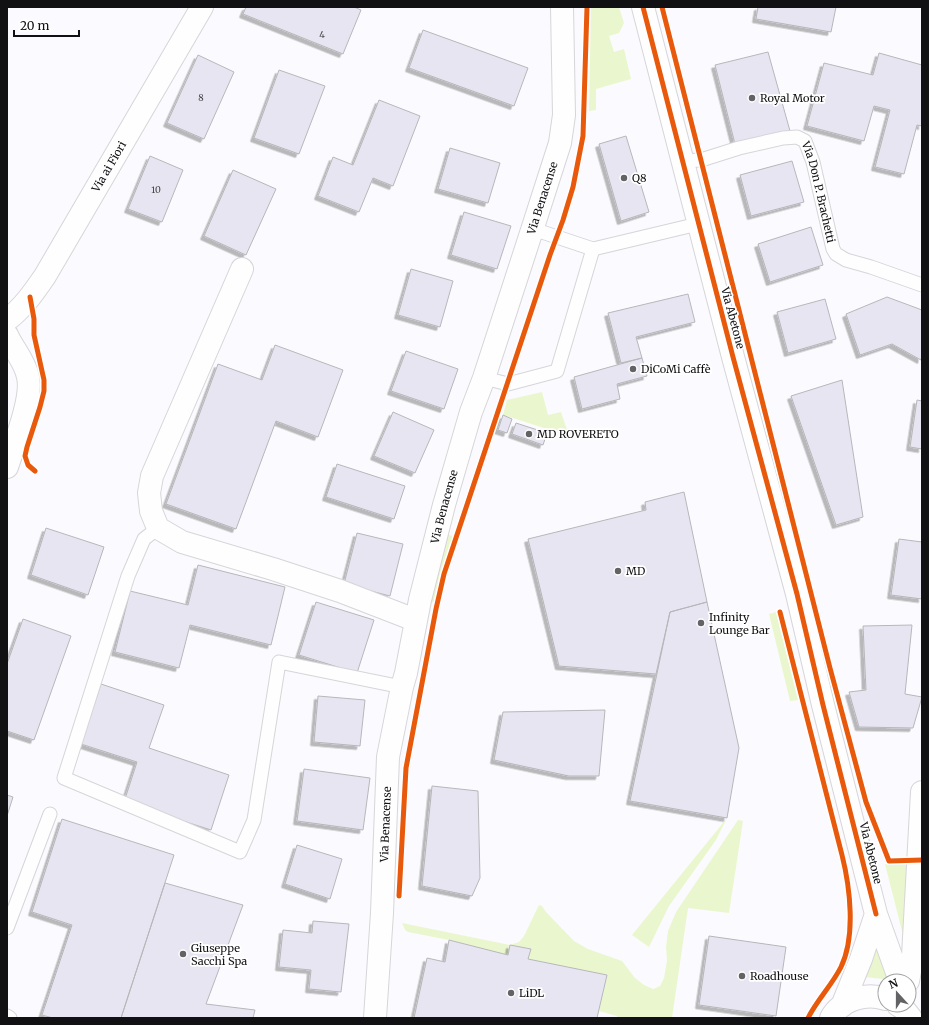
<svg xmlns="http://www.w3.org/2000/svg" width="929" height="1025" font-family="Merriweather,serif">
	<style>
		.green { fill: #eaf7ce }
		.building { fill: #e7e5f1; stroke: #b7b7ba; filter: url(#shadow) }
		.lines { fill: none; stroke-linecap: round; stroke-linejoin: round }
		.lane-casing { stroke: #d6d5d8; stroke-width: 15 }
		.street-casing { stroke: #d6d5d8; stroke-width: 24 }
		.secondary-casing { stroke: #d6d5d8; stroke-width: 24 }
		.lane { stroke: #fefeff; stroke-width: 13 }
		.street { stroke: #fefeff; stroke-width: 22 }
		.secondary { stroke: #fefeff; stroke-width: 22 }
		.cycleway-casing { stroke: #fff; stroke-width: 8 }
		.cycleway { stroke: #e8590c; stroke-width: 5 }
		.poi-dot { fill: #636365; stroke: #fff; stroke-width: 1.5 }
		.labels { text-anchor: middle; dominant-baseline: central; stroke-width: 3.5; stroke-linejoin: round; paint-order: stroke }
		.number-label { font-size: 9px; fill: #46464a }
		.poi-label { font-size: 11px; fill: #111113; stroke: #fff; text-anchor: start }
		.street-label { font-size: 11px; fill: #111113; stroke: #fff }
	</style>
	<defs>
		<filter id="shadow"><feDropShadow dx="-3.5" dy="3.5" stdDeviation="0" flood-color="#0004"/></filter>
	</defs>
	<rect width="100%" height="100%" fill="#fbfafe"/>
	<path class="green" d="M591 7H619L624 23 619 33 609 36 614 52 624 49 631 79 596 89V110L589 111Z
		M542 392 548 415 561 412 568 433 563 434 503 415 507 400Z
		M445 534 453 536 434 603 431 601Z
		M776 612 798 700 790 701 769 614Z
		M727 818 716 840 669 906 649 947 632 935Z
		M738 820 743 821 729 913 688 908 672 1018H617V1016L599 1011 607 975 528 959 530 949 510 945 508 955 449 940 408 932 405 930 402 923 510 945 519 942 524 936 537 909 539 905 542 906 546 912 574 941 588 949 622 961 635 978 644 985 653 989 660 986 664 978 667 960 666 947 668 931 676 912Z
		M885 864 912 865 905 936 902 931Z
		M875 929 894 980 864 977Z"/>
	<path class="building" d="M246 7H354L361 10 343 54 243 14Z
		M758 7H836L831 32 756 19Z
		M423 30 528 68 514 106 409 68Z
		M768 52 790 131 735 144 715 65Z
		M879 53 922 65V126L917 125 904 174 875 167 890 110 874 106 864 141 807 126 824 63 873 75Z
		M198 55 234 72 204 139 167 123Z
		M279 70 325 86 299 154 254 138Z
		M379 100 420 116 393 186 373 178 359 212 318 196 333 157 353 165Z
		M626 136 649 212 621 221 599 144Z
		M450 148 500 163 488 203 438 189Z
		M150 156 183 170 162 222 128 209Z
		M792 161 804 202 751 216 740 175Z
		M233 170 276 189 246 255 204 236Z
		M464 212 511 226 497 269 451 255Z
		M811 227 823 265 770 282 758 244Z
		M411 269 453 281 440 327 398 315Z
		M688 294 695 322 636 337 642 358 621 363 608 313Z
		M887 297 922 310V355L921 360 892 344 860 355 846 314Z
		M825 299 836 339 788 353 777 312Z
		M275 345 343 370 318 437 276 421 236 529 166 504 218 364 262 380Z
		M406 351 458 369 444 409 391 391Z
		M642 358 647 376 617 384 620 399 582 409 574 377Z
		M842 380 863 517 836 525 791 396Z
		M917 400 922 401V449L910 447Z
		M393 412 434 430 415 473 374 456Z
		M503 415 512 419 507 433 498 430Z
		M516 423 547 433 543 445 512 434Z
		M337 464 405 486 394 519 326 497Z
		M684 492 707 602 670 612 656 674 559 666 528 539 646 510 645 502Z
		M46 528 104 547 88 595 31 575Z
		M357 533 403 544 390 596 344 584Z
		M899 539 922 542V599L891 595Z
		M198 565 285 587 271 645 190 625 179 668 115 652 130 591 188 605Z
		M316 602 374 620 357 673 299 655Z
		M707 602 739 748 727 818 630 801 670 612Z
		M23 619 71 636 34 740 7 731V664Z
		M912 625 905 694 922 697 913 728 859 727 849 692 866 690 863 626Z
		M101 684 164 705 149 748 229 775 211 830 124 802 137 762 81 744Z
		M318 696 365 700 360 746 314 742Z
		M605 710 599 776H569L494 760 503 712Z
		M304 769 370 778 363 830 297 821Z
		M432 786 478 791 480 878 472 896 422 886Z
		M7 795 13 797 7 816Z
		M62 819 174 855 121 1018H53L42 1015 72 925 32 912Z
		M297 845 342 859 330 899 285 884Z
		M165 883 243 905 206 1004 255 1010 253 1018H121Z
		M313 921 349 924 341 992 309 989 311 970 279 967 283 930 312 933Z
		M709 936 786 947 776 1016 699 1005Z
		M449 940 508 955 510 945 531 949 528 959 607 975 597 1018H414L427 958 445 962Z"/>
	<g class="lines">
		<defs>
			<g id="lane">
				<path id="s1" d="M682 161 701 160 739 148 783 138 797 137 805 141 813 162 833 249 836 254 846 260 871 267 922 285"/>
				<path d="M533 229 593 249 698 224"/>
				<path d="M484 378 508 384 557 371 593 249"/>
				<path d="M158 528 144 539 128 576 64 778 240 852 254 820 279 662 402 687"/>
				<path d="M7 928 50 814"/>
				<path d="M7 1016 10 1018"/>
			</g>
			<g id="street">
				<path d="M242 269 152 476 149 493 151 511 158 528 182 542 273 569 340 591 415 620"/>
				<path id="s2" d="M7 320C23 308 34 292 45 276L202 7"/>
				<path d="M7 335C13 349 25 361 28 377 33 398 14 445 7 467"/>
				<path d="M908 981 913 956 922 792"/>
				<path id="s3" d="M375 1018 382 913 388 757 402 687 406 673 420 600 444 505 471 412 484 378 534 224 560 143 564 115 562 7"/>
			</g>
			<path id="secondary" d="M643 7 733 357 797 594 823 705 876 914 900 981
				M898 1005 903 1008 911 1018
				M842 1006 861 959 876 914
				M831 1018C841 1000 866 992 885 999"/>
		</defs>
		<use href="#lane" class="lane-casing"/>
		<use href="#street" class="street-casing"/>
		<use href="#secondary" class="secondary-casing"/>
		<use href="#lane" class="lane"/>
		<use href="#street" class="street"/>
		<use href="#secondary" class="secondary"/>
		<defs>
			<path id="cycleway" d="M643 7 733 357 797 594 823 705 876 914
				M662 7 830 668 866 802 889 861 922 860
				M30 297 34 319V335L44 380V391L40 407 27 447 25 456 28 465 35 471
				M780 612 842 855C850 887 856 936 841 967 832 985 817 1000 808 1018
				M399 896 406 768 436 609 444 574 550 255 563 220 573 187 583 136 587 7"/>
		</defs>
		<use href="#cycleway" class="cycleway-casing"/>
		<use href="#cycleway" class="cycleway"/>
	</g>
	<g class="poi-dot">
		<circle cx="752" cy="98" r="4"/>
		<circle cx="624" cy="178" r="4"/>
		<circle cx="633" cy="369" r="4"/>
		<circle cx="529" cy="434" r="4"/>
		<circle cx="618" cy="571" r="4"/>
		<circle cx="701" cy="623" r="4"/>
		<circle cx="183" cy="954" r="4"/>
		<circle cx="742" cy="976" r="4"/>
		<circle cx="511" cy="993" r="4"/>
	</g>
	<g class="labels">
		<g class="number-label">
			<text x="322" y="34">4</text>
			<text x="201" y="97">8</text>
			<text x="156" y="189">10</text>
		</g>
		<g class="poi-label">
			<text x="760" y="98">Royal Motor</text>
			<text x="632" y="178">Q8</text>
			<text x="641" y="369">DiCoMi Caffè</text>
			<text x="537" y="434">MD ROVERETO</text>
			<text x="626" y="571">MD</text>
			<text x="709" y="617">Infinity<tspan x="709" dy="13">Lounge Bar</tspan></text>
			<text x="191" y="948">Giuseppe<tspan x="191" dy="13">Sacchi Spa</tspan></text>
			<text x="750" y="976">Roadhouse</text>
			<text x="519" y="993">LiDL</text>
		</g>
		<g class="street-label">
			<text stroke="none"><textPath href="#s2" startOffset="185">Via ai Fiori</textPath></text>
			<text stroke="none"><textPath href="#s1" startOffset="180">Via Don P. Brachetti</textPath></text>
			<text stroke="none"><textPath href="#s3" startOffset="842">Via Benacense</textPath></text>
			<text transform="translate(733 318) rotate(75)">Via Abetone</text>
			<text stroke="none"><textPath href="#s3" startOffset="518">Via Benacense</textPath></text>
			<text stroke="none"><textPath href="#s3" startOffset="194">Via Benacense</textPath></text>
			<text transform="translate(871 853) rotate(76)">Via Abetone</text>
		</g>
	</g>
	<rect width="929" height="1025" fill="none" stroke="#111113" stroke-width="16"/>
	<g transform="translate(897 993) rotate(339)"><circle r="19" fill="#ffffff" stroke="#a0a0a1"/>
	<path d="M0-3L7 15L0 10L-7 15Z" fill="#636365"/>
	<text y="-6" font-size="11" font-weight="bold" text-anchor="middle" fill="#111113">N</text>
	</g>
	<path d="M14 30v6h65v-6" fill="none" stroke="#111113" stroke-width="2"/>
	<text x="20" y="30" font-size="12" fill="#111113" stroke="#ffffff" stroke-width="3" paint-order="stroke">20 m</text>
</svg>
